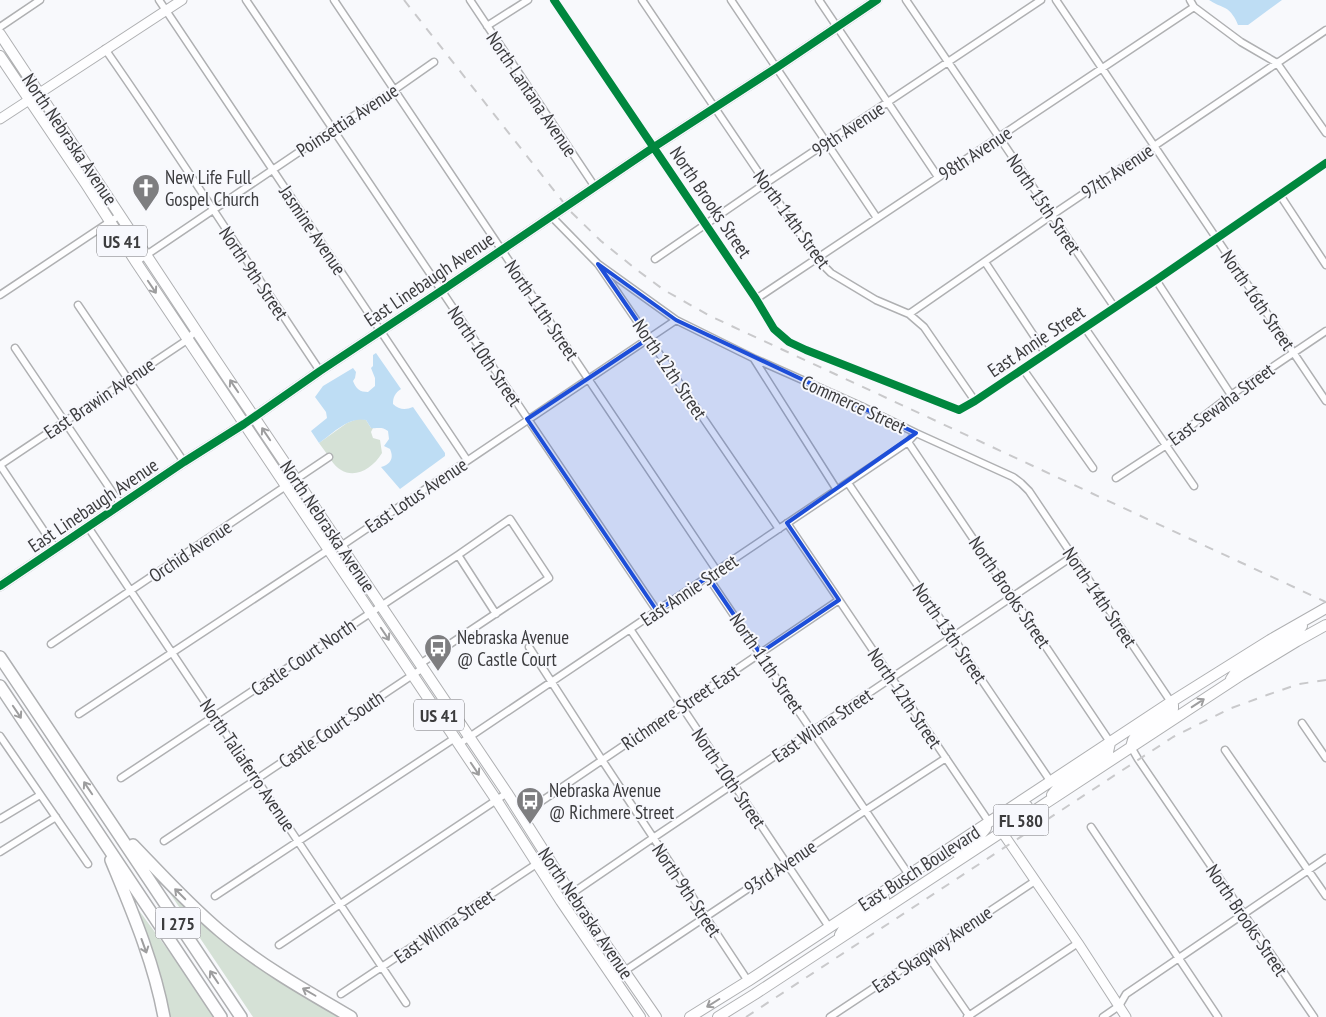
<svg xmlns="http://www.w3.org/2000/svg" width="1326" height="1017" font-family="'PT Sans Narrow',sans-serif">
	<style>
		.green { fill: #d5e1d6 }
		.water { fill: #beddf4 }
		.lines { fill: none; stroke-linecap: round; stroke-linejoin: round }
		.street-casing { stroke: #afb0b2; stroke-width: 9 }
		.secondary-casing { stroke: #afb0b2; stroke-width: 11 }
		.primary-casing { stroke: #afb0b2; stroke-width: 12 }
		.highway-casing { stroke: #afb0b2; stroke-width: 14 }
		.street { stroke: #fefeff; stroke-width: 6 }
		.secondary { stroke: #fefeff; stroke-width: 9 }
		.primary { stroke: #fefeff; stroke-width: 10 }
		.highway { stroke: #fefeff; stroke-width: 11 }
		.rail { stroke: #c9c9cb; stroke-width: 2; stroke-dasharray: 9 9; stroke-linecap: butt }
		.cycleway-casing { stroke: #f7f8fd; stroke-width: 11 }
		.cycleway { stroke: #00873e; stroke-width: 8 }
		.oneway { stroke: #9d9d9e }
		.marked { fill: #1d4ed8; fill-opacity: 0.2; stroke: #1d4ed8; stroke-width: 4; stroke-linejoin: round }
		.labels { text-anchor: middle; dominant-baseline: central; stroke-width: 4; stroke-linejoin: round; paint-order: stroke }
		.shield { fill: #f7f8fd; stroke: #747477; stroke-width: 1 }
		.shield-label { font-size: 18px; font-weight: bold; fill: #3c3c3e }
		.street-label { font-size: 19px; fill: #3c3c3e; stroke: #f7f8fd }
		.poi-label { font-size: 19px; fill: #3c3c3e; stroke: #f7f8fd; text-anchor: start }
	</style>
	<rect width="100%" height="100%" fill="#f8f9fc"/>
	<path class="green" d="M360 418 366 420 371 428H373L371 432 373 438 380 440 382 453C370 473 346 483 331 460L333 458 330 453 327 454 319 443 347 423Z
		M163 883 208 922 347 1017H253Z
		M132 901 182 969 214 1017H168Z"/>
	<path class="water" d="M1209 0H1282L1248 25H1238C1236 19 1231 11 1225 8 1219 5 1215 4 1209 0Z
		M376 353 401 389C395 393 393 397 393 404 399 410 406 410 413 407L445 453V456L400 489 381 467C391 464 394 458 390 449L384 446 389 439 388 431C381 426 378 429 371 428L366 420C349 416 332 434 319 443L311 431 327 418 326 412 315 397 323 386 353 368 356 372 355 378 353 381C356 389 360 392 368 392L375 386V378L371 368 373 366V355Z"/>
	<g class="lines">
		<defs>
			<path id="street" d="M159 0 467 460
				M246 0 657 611
				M334 0 717 571
				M470 0 595 187
				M554 0 756 299 774 329 789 342 806 350 959 410 975 401 1156 280 1326 163
				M642 0 817 259 831 273 876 300 909 314 924 327 975 401
				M731 0 877 218
				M819 0 938 177
				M906 0 1115 308
				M1056 0 1326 401
				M1190 0 1194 7 1241 42 1277 63 1326 133
				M487 26 528 0
				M0 27 40 0
				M105 49C179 155 248 264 320 371
				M1280 195 1326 265
				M552 217 598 264 779 529
				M655 259 766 183 1041 0
				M136 262 333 129 394 90 434 62
				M985 262 1046 354
				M598 264 676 320 753 358 861 406 916 433 1013 477 1021 483 1029 491 1171 702
				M1156 280 1231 395
				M0 295 120 215
				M756 299 1194 7
				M78 305 184 462
				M909 314 1052 215 1326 30
				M1085 328 1194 486
				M15 348 121 505
				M754 359 837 490
				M1023 369 1093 468
				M908 442 1110 742
				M0 465 187 340 196 330
				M0 465 56 549
				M1116 478 1165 446 1231 395 1326 331
				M848 483 1051 782
				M787 523 989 822
				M88 527 406 1003
				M458 555 496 614
				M708 577 909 875
				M630 629 829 927
				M51 644 329 457
				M529 647 602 760 748 981
				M79 714 328 550 341 546 676 320
				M1302 723 1326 758
				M0 736 88 864
				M459 744 908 442 916 433
				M1131 747 1138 759 1314 1017
				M1225 750 1326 896
				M121 778 458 555 510 519 549 578 420 664
				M521 815 839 600
				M0 819 40 795
				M1091 827 1218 1017
				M164 841 423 668
				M0 852 56 817
				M571 894 653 838 1073 556
				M215 896 455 738
				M279 945 507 793
				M926 953 970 1017
				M614 978 866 810 946 758
				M341 994 547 857
				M830 1017 1035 881
				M967 1017 1078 943
				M1103 1017 1119 1006 1126 994 1326 858"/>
			<path id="secondary" d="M0 119 182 0
				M0 586 184 462 244 424 320 371 441 291 654 147 776 68 877 0
				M1002 832 1078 943 1126 1017"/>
			<path id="primary" d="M0 34 213 356 507 793 571 894 656 1017
				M0 56 86 184 136 262 497 801 561 901 640 1017
				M1231 679 1237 670 1297 632 1302 626
				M1131 747 1133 740 1137 734 1173 709V705L1171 702
				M1052 795 1061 784 1102 758 1108 752 1110 743
				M1002 831 1009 819 1027 806
				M957 853 977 839 986 828
				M840 935C848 919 869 909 884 899
				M690 1017 748 981 1171 702 1270 640 1326 608
				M718 1017 755 994 1241 675 1297 641 1326 625"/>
			<path id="highway" d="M0 657 241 1017
				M0 686 221 1017
				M133 845C161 874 189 905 220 931 260 965 306 991 351 1017
				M111 860C132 911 154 962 164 1017"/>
		</defs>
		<use href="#street" class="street-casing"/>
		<use href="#secondary" class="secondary-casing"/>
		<use href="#primary" class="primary-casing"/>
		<use href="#highway" class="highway-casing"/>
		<use href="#street" class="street"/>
		<use href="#secondary" class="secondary"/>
		<use href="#primary" class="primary"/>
		<use href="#highway" class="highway"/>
		<path class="rail" d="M404 0 571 212 601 241 637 270 664 290 710 316 1326 602
			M746 1017 1173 737 1229 709 1267 695 1299 684 1326 680"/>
		<defs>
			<path id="cycleway" d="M554 0 756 299 774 329 789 342 806 350 959 410 975 401 1156 280 1326 163
				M0 586 184 462 244 424 320 371 441 291 654 147 776 68 877 0"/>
		</defs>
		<use href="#cycleway" class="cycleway-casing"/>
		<use href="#cycleway" class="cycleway"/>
	</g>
	<defs><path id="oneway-shaft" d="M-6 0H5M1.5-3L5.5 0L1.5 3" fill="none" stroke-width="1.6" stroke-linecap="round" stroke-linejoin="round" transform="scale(1.25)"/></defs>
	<g class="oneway">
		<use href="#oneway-shaft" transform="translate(152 287) rotate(56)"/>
		<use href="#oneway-shaft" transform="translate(234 386) rotate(-124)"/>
		<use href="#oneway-shaft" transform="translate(266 434) rotate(-124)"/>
		<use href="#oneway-shaft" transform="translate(385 634) rotate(56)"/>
		<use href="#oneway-shaft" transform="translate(1198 703) rotate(-33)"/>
		<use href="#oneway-shaft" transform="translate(17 712) rotate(56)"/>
		<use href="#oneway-shaft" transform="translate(475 769) rotate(56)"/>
		<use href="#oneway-shaft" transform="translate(88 788) rotate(-124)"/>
		<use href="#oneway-shaft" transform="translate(180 894) rotate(-135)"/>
		<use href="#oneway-shaft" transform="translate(144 946) rotate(70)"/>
		<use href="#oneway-shaft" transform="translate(214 977) rotate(-124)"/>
		<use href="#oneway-shaft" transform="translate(309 992) rotate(-150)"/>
		<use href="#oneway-shaft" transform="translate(713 1003) rotate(148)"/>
	</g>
	<path class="marked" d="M598 264 676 320 916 433 787 523 839 600 760 653 708 577 657 611 527 419 649 338Z"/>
	<defs>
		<symbol id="church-pin" viewBox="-11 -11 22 30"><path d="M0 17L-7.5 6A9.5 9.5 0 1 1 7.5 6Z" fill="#7e7e80" stroke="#f7f8fd"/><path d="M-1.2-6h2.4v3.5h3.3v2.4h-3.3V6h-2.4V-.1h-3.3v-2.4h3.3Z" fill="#fff"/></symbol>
		<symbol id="bus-pin" viewBox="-11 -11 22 30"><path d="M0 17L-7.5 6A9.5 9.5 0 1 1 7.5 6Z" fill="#7e7e80" stroke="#f7f8fd"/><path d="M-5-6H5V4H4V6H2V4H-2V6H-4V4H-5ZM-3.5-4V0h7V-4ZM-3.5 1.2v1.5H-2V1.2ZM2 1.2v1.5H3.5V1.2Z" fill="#fff"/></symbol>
	</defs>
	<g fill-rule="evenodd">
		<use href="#church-pin" x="130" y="172" width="32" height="43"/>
		<use href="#bus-pin" x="422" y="632" width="32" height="43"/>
		<use href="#bus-pin" x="514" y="785" width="32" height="43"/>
	</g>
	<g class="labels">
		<g class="shield">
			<rect x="97" y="225.5" width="50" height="31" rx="4"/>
			<rect x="414" y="699.5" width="50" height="31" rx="4"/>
			<rect x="993.5" y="804.5" width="55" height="31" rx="4"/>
			<rect x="155.5" y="907.5" width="45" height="31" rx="4"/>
		</g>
		<g class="shield-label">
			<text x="122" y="241">US 41</text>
			<text x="439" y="715">US 41</text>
			<text x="1021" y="820">FL 580</text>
			<text x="178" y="923">I 275</text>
		</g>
		<g class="street-label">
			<text transform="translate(532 94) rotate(56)">North Lantana Avenue</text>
			<text transform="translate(347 120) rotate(-33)">Poinsettia Avenue</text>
			<text transform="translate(848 129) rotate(-34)">99th Avenue</text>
			<text transform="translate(70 139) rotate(56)">North Nebraska Avenue</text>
			<text transform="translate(975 153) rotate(-33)">98th Avenue</text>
			<text transform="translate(1117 171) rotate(-34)">97th Avenue</text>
			<text transform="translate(711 202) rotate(56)">North Brooks Street</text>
			<text transform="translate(1044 204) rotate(56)">North 15th Street</text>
			<text transform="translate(792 219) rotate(54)">North 14th Street</text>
			<text transform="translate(313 230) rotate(56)">Jasmine Avenue</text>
			<text transform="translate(254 273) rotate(56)">North 9th Street</text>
			<text transform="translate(429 279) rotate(-34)">East Linebaugh Avenue</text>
			<text transform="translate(1258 300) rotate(56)">North 16th Street</text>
			<text transform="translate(542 310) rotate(56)">North 11th Street</text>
			<text transform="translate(1036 341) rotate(-34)">East Annie Street</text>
			<text transform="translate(485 356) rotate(56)">North 10th Street</text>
			<text transform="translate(670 369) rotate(56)">North 12th Street</text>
			<text transform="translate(99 398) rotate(-34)">East Brawin Avenue</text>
			<text transform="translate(854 404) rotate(25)">Commerce Street</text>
			<text transform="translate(1221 404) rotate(-36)">East Sewaha Street</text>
			<text transform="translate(416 495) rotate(-34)">East Lotus Avenue</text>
			<text transform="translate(93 505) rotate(-34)">East Linebaugh Avenue</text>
			<text transform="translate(328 526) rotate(56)">North Nebraska Avenue</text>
			<text transform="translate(190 551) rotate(-34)">Orchid Avenue</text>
			<text transform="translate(689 590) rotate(-34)">East Annie Street</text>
			<text transform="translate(1010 592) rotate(56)">North Brooks Street</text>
			<text transform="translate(1100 597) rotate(56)">North 14th Street</text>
			<text transform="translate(950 633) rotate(56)">North 13th Street</text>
			<text transform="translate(303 657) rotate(-34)">Castle Court North</text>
			<text transform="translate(767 663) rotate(56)">North 11th Street</text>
			<text transform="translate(905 698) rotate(56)">North 12th Street</text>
			<text transform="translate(680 707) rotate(-34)">Richmere Street East</text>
			<text transform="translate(822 725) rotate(-34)">East Wilma Street</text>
			<text transform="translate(331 729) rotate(-34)">Castle Court South</text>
			<text transform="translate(248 765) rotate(56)">North Taliaferro Avenue</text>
			<text transform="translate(729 778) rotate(56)">North 10th Street</text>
			<text transform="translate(780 867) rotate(-34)">93rd Avenue</text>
			<text transform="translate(919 868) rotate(-33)">East Busch Boulevard</text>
			<text transform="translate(687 890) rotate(56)">North 9th Street</text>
			<text transform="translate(586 913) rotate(56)">North Nebraska Avenue</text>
			<text transform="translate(1247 920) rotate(56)">North Brooks Street</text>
			<text transform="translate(444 926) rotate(-34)">East Wilma Street</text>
			<text transform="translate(932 949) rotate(-34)">East Skagway Avenue</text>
		</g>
		<g class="poi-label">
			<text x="165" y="177">New Life Full<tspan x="165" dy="22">Gospel Church</tspan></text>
			<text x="457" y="637">Nebraska Avenue<tspan x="457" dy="22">@ Castle Court</tspan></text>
			<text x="549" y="790">Nebraska Avenue<tspan x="549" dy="22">@ Richmere Street</tspan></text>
		</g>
	</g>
</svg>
